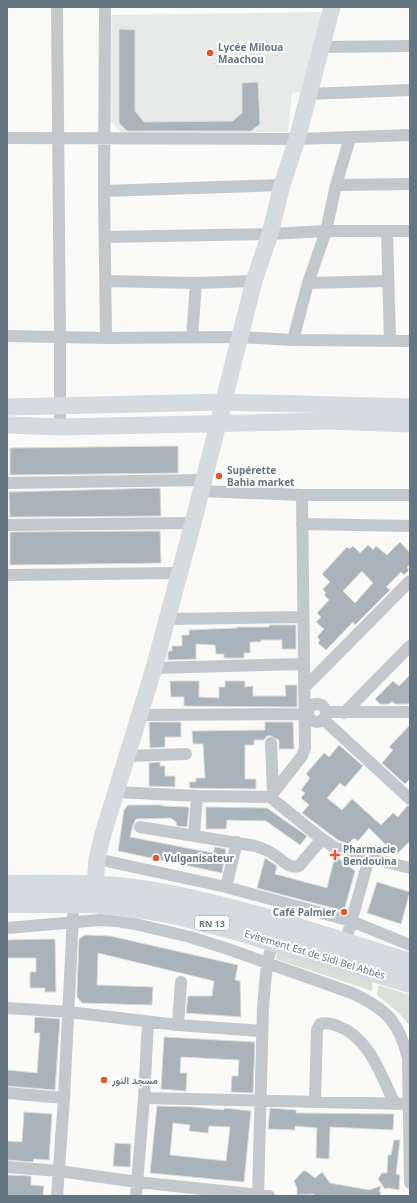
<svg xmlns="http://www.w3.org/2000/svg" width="417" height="1203" font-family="'Noto Sans',Vazirmatn,sans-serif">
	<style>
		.built { fill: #e8e9e9 }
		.green { fill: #dadfd7 }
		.building { fill: #aab3b9; stroke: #dcdcda; fill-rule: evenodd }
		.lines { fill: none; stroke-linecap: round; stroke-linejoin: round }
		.street { stroke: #c3c8cc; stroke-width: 12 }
		.secondary { stroke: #d6dbdf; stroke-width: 17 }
		.highway { stroke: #d6dbdf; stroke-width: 22 }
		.poi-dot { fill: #e4572e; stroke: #fff; stroke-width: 1.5 }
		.labels { text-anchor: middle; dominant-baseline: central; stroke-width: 4; stroke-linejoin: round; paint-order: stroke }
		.shield { fill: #fff; stroke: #939fa8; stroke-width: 1 }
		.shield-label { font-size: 9px; font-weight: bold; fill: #657683 }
		.poi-label { font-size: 10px; font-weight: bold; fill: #657683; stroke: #fff; text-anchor: start }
		.street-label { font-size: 10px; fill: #657683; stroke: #fff }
	</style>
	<rect width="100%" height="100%" fill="#fafaf8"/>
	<path class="built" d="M324 12 301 92 292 93 288 132H121L107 117V15Z"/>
	<path class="green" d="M278 950 373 978 372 991 276 959Z
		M379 985 410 995V1026L399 1013 377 995Z"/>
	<path class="building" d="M119 29 135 30V111L144 122 233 121 242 113V83L258 82 260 124 251 131H127L119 123Z
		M178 446V473L10 475V448Z
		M160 488 161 516 10 517 9 492Z
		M160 531 161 563 10 565V532Z
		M400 542 410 553V564L407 567 409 570 404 575 401 572 386 587 390 590 355 625 353 622 326 650 318 643 320 640 317 637 324 629 316 622 321 617 317 613 329 600 324 595 326 593 323 589 330 582 322 574 347 547 349 549 353 546 360 553 368 545 373 550 376 546 387 555ZM362 571 373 583 355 603 343 591Z
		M269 625H296V649H282V640H261V642H250V653H244V658H224V654H216L215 645 196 644V659L168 660V653L169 651H172V646H182V635H189V630L237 628V627H269Z
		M410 675V703L408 704H395L392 701 389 704H380L375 699 393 681 399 686Z
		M170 681H199V697L219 698V687H225V681H245V687L253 686V696H286L285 685H297V707L184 706V697H171Z
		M149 722H181V737H165V747L150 748Z
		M265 722H293L294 749H279V740L271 736H267L264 740H254V745H245V779H256V789L190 788 189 782H196V778H205L203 744H193L192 731 265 730Z
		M410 725V779L405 784 382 763 393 750 389 747Z
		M339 745 363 766 345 787 340 783 327 798 342 810 352 799 381 825 393 813 398 817 407 806H410V841L396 855 369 828 358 841 354 838 348 844 338 840 302 813 309 805 301 798 305 793 301 790 310 778 306 774 324 753 329 757Z
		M160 762V766H165V776H175V787L149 786V763Z
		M128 805H162V806L188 807 189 808 187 827 177 826 176 822 171 818 136 819 133 825 130 837 213 853 215 847 226 849 222 873 118 851 124 810Z
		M206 807 267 808 307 836 300 845 266 821 227 820 226 829H206Z
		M335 856 355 871 344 911 257 888 265 858 277 866 275 874 327 888Z
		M377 882 410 892 401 924 367 913Z
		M85 935 110 936 238 965 235 980 240 981 241 1017 186 1013 188 996H212L214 981 98 953 97 985 153 987 152 1005 82 1003 77 997V993L79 939Z
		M55 939 56 992H45V988H30V972H36V958H7V940Z
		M35 1017 60 1019 55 1090 7 1086V1070L37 1073 40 1033H34Z
		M164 1037 255 1042 253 1093 231 1092 232 1076H238L239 1060 181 1057 180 1073H187L186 1091 161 1089Z
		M157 1106 193 1107 224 1110V1108L251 1111 244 1182 150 1173ZM173 1123 190 1125 189 1131 208 1133 209 1126 230 1127 226 1161 170 1155Z
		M270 1108 296 1110V1113L394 1114 393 1130 330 1127 329 1159 316 1158 317 1128 295 1126V1130L268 1129Z
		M24 1112 52 1114 49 1160 34 1159 33 1162 7 1160V1141L22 1142Z
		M394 1140H400L396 1174 400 1175 399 1190 388 1188 385 1189 378 1179 382 1173H387L388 1155H391Z
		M115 1143 131 1144 130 1167 113 1166Z
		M303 1171H306L315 1178 322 1172 330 1183 369 1190 381 1186 379 1192H381L380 1196H314V1194L297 1195V1188L294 1181Z
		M7 1175 31 1176V1185L44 1186 43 1196H7Z"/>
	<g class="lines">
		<path class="street" d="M57 7 60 337V427
			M105 7 104 191 106 338
			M322 47 410 46
			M309 94 410 90
			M7 138 297 139 410 135
			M336 185 410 184
			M104 191 282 185
			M387 231 390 340
			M105 237 270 234 326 231H410
			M105 281 196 283 254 281
			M308 283 388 281
			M7 336 106 338 239 337 293 340 410 341
			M192 337 196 283
			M293 340 308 283 326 231 336 185 350 138
			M7 483 204 480
			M201 491 302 495H410
			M302 524 410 526
			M7 525 193 523
			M7 575 179 573
			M166 619 303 617
			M154 668 304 664
			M304 688 410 581
			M308 713a9 9 0 1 1 18 0a9 9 0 1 1-18 0Z
			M326 712H410
			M344 713 410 646
			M139 715 307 714
			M323 719 410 799
			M271 743 273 793
			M127 756 186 754
			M116 792 197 796 270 797 318 836 334 847 347 852 410 868
			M270 797 302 756 305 748 302 495
			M140 827 255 846C261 848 268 850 273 854 281 858 289 870 299 866L322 839
			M194 835 197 796
			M97 859 226 887 351 921 410 945
			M226 887 237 842
			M7 928 100 920 117 921 135 924 190 937 225 948 352 993C386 1009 399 1021 408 1058L410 1183
			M345 944 369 858
			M7 1008 69 1012 178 1025 261 1031
			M178 1025 181 982
			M7 1093 64 1098
			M144 1098 409 1104
			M315 1102 317 1030 320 1024C326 1022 332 1024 338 1026 370 1038 381 1076 395 1104
			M7 1167 59 1171 137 1182 269 1196
			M57 1196 64 1098 73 916
			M136 1196 144 1098 148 1022
			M258 1196 263 1007 267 963 273 942"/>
		<path class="secondary" d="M7 407 223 402 410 407
			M7 425 60 427 329 421 410 424
			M95 886 97 859 103 834 154 668 193 523 254 281 270 234 282 185 297 139 332 7"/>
		<path class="highway" d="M7 886C53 886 97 884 143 891 232 905 324 938 410 964
			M7 902H93L144 908 178 914 232 928 410 982"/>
	</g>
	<g class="poi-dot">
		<circle cx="210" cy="53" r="4"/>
		<circle cx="219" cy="476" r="4"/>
		<path d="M333 849h4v4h4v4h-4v4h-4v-4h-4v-4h4z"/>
		<circle cx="156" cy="858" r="4"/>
		<circle cx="344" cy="912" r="4"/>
		<circle cx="104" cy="1080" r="4"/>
	</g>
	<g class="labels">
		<rect class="shield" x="195" y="916" width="34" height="14" rx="3"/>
		<g class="shield-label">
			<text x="212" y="923">RN 13</text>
		</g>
		<g class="poi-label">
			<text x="218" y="47">Lycée Miloua<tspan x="218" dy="12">Maachou</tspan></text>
			<text x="227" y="470">Supérette<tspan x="227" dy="12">Bahia market</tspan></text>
			<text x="343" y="849">Pharmacie<tspan x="343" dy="12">Bendouina</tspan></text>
			<text x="164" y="858">Vulganisateur</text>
			<text x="336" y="912" text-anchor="end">Café Palmier</text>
			<text x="112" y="1080">مسجد النور</text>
		</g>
		<g class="street-label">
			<text transform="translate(315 954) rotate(17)">Evitement Est de Sidi Bel Abbès</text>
		</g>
	</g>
	<rect width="417" height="1203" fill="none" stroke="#657683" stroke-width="16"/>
</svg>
